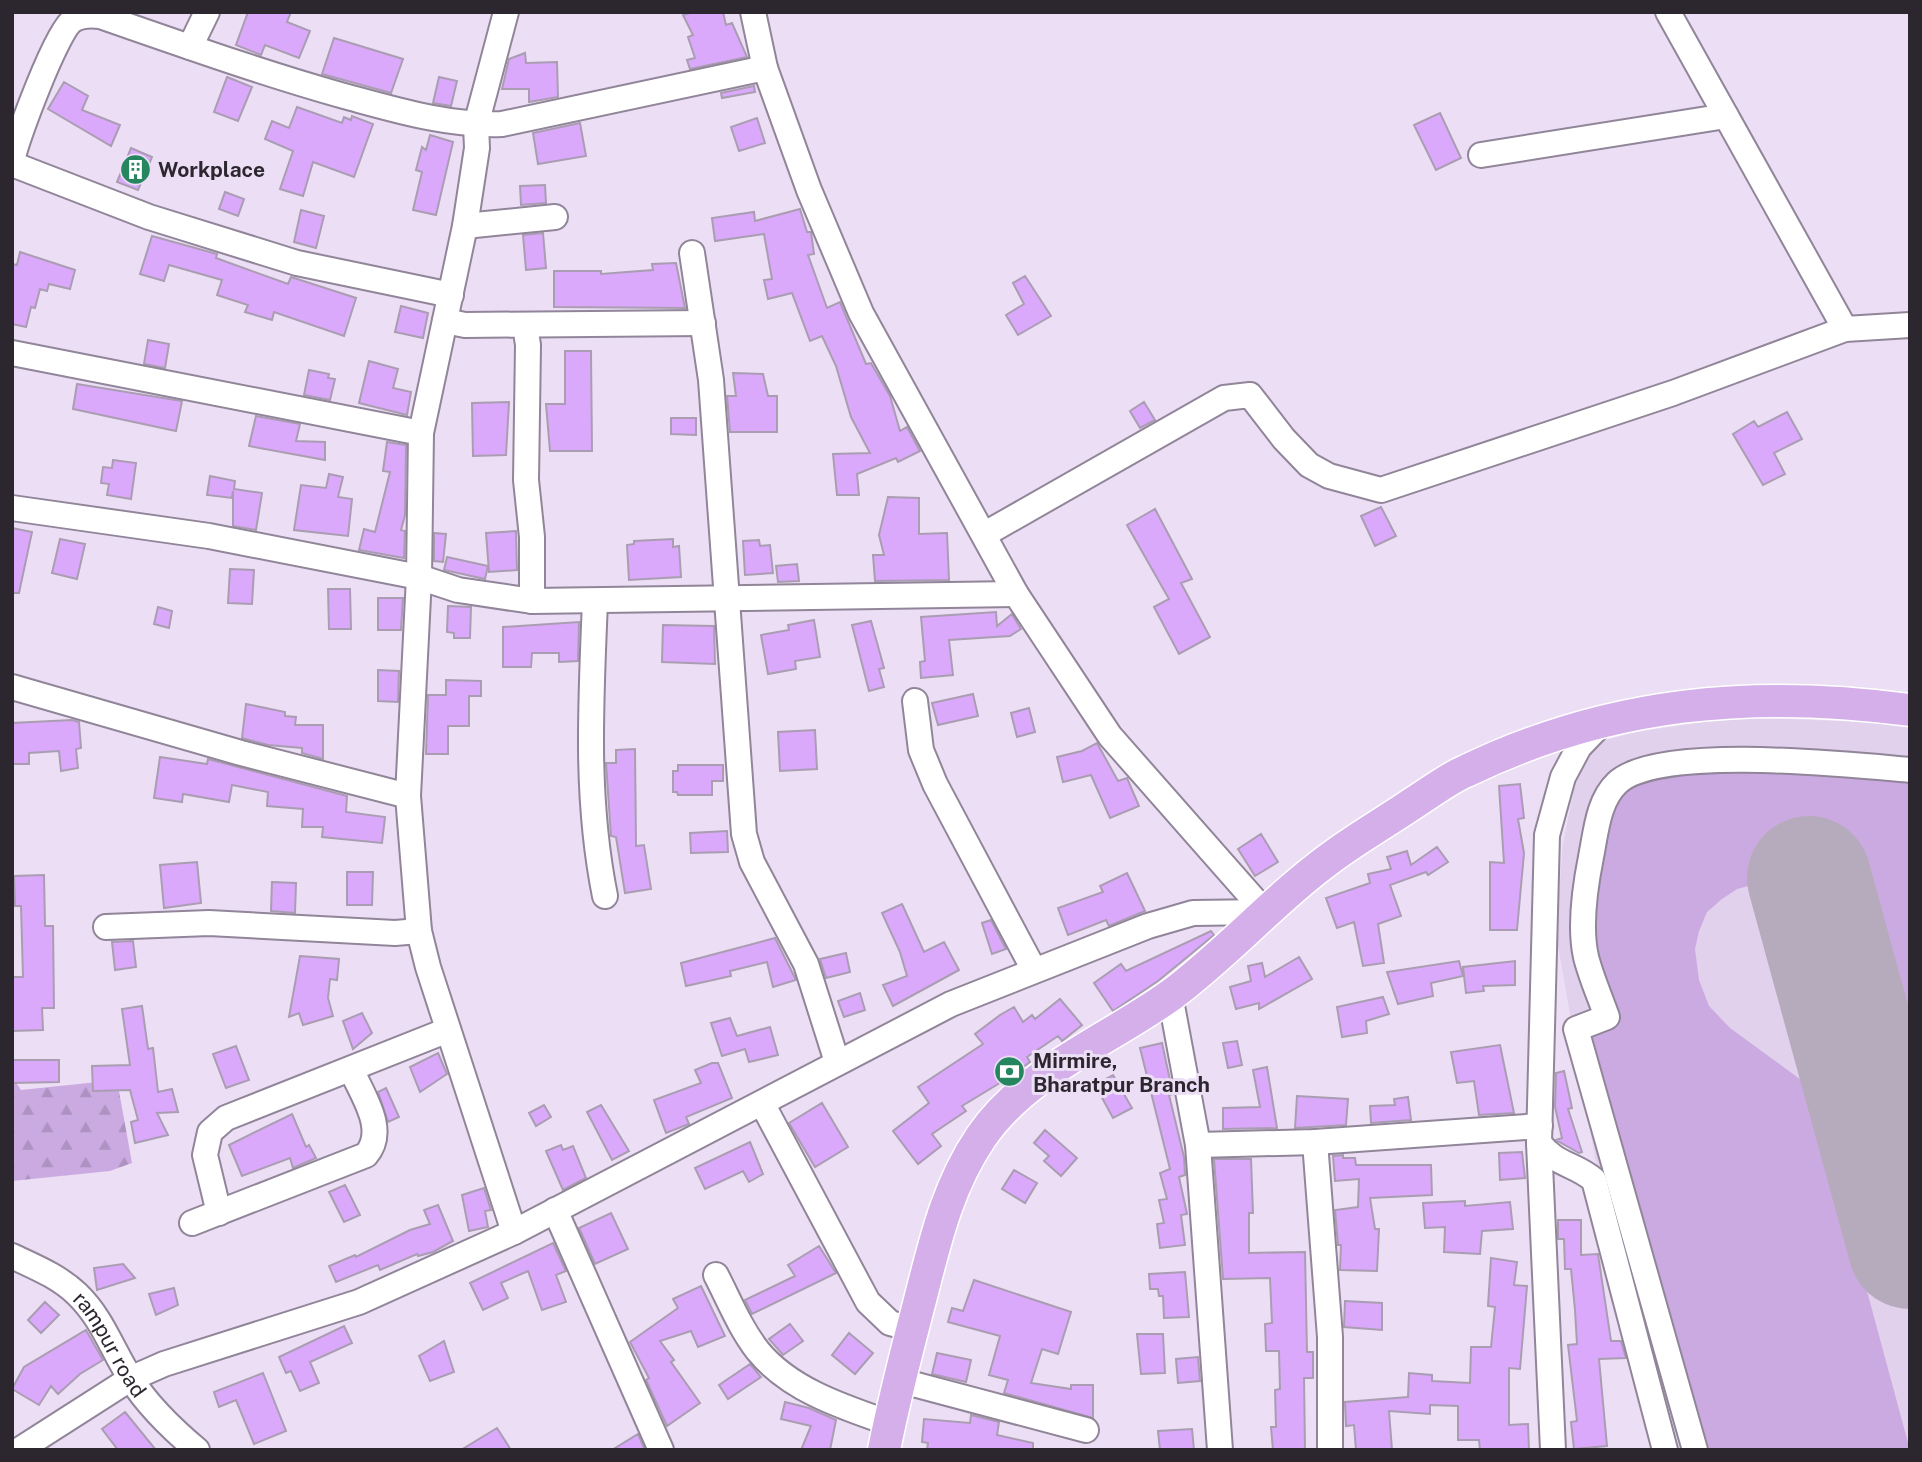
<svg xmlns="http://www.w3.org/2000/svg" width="1922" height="1462" font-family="'Public Sans',sans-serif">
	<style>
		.built { fill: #e1d1ec }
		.grass { fill: #cbaae1 }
		.forest { fill: url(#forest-firs) }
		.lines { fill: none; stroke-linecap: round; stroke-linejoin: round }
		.runway { stroke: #b6abbd; stroke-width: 124 }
		.building { fill: #dba9fb; stroke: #aa9db2; stroke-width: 2 }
		.minor-casing { stroke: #918599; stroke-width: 28 }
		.major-casing { stroke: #fff; stroke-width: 35 }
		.minor { stroke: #fff; stroke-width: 24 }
		.major { stroke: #d4afea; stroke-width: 32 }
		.labels { text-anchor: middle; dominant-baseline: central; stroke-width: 6; stroke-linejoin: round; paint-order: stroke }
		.poi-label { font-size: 21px; font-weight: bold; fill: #2c272f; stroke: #ecdff5; text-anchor: start }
		.street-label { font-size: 21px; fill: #2c272f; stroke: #ecdff5 }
	</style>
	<defs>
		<pattern id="forest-firs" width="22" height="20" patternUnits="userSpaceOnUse" patternTransform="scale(1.75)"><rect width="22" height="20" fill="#cbaae1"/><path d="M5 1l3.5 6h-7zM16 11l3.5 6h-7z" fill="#ae92c1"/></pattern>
	</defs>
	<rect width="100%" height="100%" fill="#ecdff5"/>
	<path class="built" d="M1739 717 1863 722 1910 728V1450H1682L1595 1158 1556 934 1563 843 1577 776 1585 758 1603 741 1635 732Z"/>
	<path class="grass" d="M1786 765 1910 778V1131L1836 863 1737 889 1722 899 1707 912 1699 931 1695 949 1699 980 1709 1006 1730 1028 1812 1088 1910 1450H1703L1587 1037 1616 1027C1626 1006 1604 986 1598 967 1583 917 1604 851 1614 801L1641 779Z"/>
	<path class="forest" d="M12 1077 21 1090 117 1080 132 1163 110 1171 12 1181Z"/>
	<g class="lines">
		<path class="runway" d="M1809 878 1910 1247"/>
	</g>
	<path class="building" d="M248 12H291L287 22 310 31 299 58 265 45 261 55 236 45Z
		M693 12H723L726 25 732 23 747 57 690 69 687 60 695 58 688 37 693 35 683 15Z
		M334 38 403 59 391 93 322 74Z
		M525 53 526 63 557 62 558 97 529 102V89H502L509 59Z
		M227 77 252 87 238 121 214 112Z
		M439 77 457 81 451 106 433 103Z
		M64 82 88 96 82 110 120 125 111 146 48 109Z
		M754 86 755 92 722 98 721 93Z
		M297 107 342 123 344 117 351 120 352 116 373 124 354 177 313 162 303 196 280 189 293 151 265 139 272 121 289 128Z
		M1440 113 1461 158 1436 170 1414 125Z
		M757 118 765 143 739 151 731 127Z
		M580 123 586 156 538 164 533 133Z
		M430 135 453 142 436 215 413 210 422 172 416 170 422 147 426 150Z
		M131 148 152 157 138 190 117 182Z
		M545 185 546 203 521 205 520 186Z
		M225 192 244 199 238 216 219 209Z
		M800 209 807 232H811L814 254 808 255 827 308 840 302 866 364 871 363 890 396 900 431 907 427 920 451 898 462 896 458 857 474 859 495H837L833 454 870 453 851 417 836 366 822 336 810 341 792 293 768 299 764 280 772 279 764 234 715 241 712 218 754 212 755 221Z
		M301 210 324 216 316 248 294 242Z
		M543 233 546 268 526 270 523 235Z
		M152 236 217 254 216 258 288 284 291 277 356 298 344 336 274 312 272 320 245 312 248 305 217 295 222 280 169 265 164 281 140 274Z
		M20 252 75 270 70 289 49 284 47 291 40 289 35 308 31 307 26 327 12 324V264L17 265Z
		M676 263 685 308 554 307V271H601V274L653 270 652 264Z
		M1025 276 1051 316 1018 335 1006 315 1024 304 1013 283Z
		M401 306 428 313 423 338 395 332Z
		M148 340 169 344 165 368 144 364Z
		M565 351H591L592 451H550L546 404H565Z
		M369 361 398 369 393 388 411 392 407 415 359 403Z
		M309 370 329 374 328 378 335 379 330 400 304 395Z
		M733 373 763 374 768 396H777V432H730L727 396H736Z
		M77 384 182 401 176 431 73 409Z
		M509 402 506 455 473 456 472 403Z
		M1144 402 1155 420 1140 428 1130 411Z
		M1787 412 1802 439 1774 453 1785 474 1763 485 1733 434 1754 421 1758 427Z
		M256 416 300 424 296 441 325 442V460L249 446Z
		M671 418H696V435L671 434Z
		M387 442 406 445 405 515 401 530 405 531 404 558 359 550 364 529 375 532 390 472 383 471Z
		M113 460 136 463 131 499 107 495 109 484 101 483 103 467 112 468Z
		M329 474 343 477 338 497 352 499 348 536 294 530 301 485 326 488Z
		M210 476 235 481 234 489 262 493 256 530 233 526V491L232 498 207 495Z
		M888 497 919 498V534L947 533 949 580 875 581 873 555H884L879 535Z
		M1381 507 1396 536 1375 546 1361 516Z
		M1155 509 1192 579 1181 583 1210 637 1179 654 1154 607 1169 599 1127 525Z
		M12 528 32 532 19 593H12Z
		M516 531 517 570 489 572 486 533Z
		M434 533 446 534 443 562 434 561Z
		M60 539 85 544 77 579 52 573Z
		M673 539V547L679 546 681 577 629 580 627 545 634 544V541Z
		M759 540 760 546 770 545 773 573 745 575 743 541Z
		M447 557 488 566 485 579 444 570Z
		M797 564 799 581 778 582 776 566Z
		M230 569 254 570 252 604 228 603Z
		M328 589H350L351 629H329Z
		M378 598H403L401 630H378Z
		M448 606 471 607 470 638H454V633L447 632Z
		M158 607 172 611 169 628 154 624Z
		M996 612 997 626 1012 614 1021 629 1010 636 949 640 953 675 921 678 920 662 925 661 921 617Z
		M814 620 820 657 795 661 796 669 768 674 761 635 789 630 788 625Z
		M871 621 884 668 879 669 884 687 869 691 852 625Z
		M579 622 578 661 559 662V653H532L531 667H503V627Z
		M663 625 714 626 715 664 662 662Z
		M378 670 399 671 398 702 378 701Z
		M446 680 481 681V696H469V726H448V754H426L428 695H446Z
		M973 694 978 716 938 725 932 703Z
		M246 704 285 712V716L296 717 295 725H323V759L302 753V748L268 745 242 738Z
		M1029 708 1035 732 1017 737 1011 713Z
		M72 720 79 722 81 748 76 749 78 768 61 771 59 751 29 753V764H12V723Z
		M815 730 817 769 780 771 778 732Z
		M1097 743 1118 781 1127 778 1139 806 1110 818 1091 775 1063 782 1057 757 1082 751Z
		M635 749 636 846 644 845 651 889 625 893 616 837 611 836 606 763H616V750Z
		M160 757 207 764 208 759 347 796 346 812 385 817 382 843 322 837 323 827H302L303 809 267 806 268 792 232 785 229 802 183 794 182 802 154 798Z
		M678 765H723V781H712V795H678L677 792H673V771H678Z
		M1520 784 1524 818 1518 819 1524 853 1517 930H1490V862L1504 863 1499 786Z
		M727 831 728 852 691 853 690 833Z
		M1261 834 1278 862 1255 876 1238 849Z
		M1437 847 1448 862 1428 875 1426 872 1390 885 1401 916 1378 924 1384 963 1363 966 1354 922 1337 928 1326 898 1370 883 1368 874 1391 869 1387 857 1407 851 1411 865Z
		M197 862 201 903 164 908 160 865Z
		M347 872H373L372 905H347Z
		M1127 873 1145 911 1109 926 1106 920 1068 935 1058 908 1103 892 1100 886Z
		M44 875 45 926H53L54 1008H42L43 1030 12 1031V977H23L21 906H15L14 876Z
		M272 882 296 883 295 913 271 911Z
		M902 904 924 952 944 942 959 970 893 1006 883 985 907 976 900 952 882 913Z
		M991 920 1006 949 992 954 982 923Z
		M1211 931 1214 935 1158 981 1113 1011 1094 983 1121 964 1126 971Z
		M775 938 796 980 773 987 767 962 730 971 731 976 686 986 681 963Z
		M133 941 136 967 115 970 112 942Z
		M846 953 850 972 826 978 820 959Z
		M300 956 339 959 337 980 330 979 328 998 333 1016 303 1025 299 1013 289 1017Z
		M1299 957 1312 979 1259 1009V1003L1236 1009 1230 987 1251 981 1248 966 1262 963 1265 977Z
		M1459 961 1463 976 1431 983 1433 996 1398 1004 1387 972Z
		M1515 961V985L1483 986 1484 991 1466 993 1463 967Z
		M860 993 865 1010 844 1017 838 1001Z
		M1383 997 1389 1014 1366 1021 1367 1033 1342 1037 1337 1007Z
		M1060 999 1082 1025 1062 1041 1058 1036 1027 1057 1030 1062 1008 1078 962 1106 966 1111 932 1134 941 1146 918 1164 893 1131 929 1103 918 1087 983 1044 975 1034 1000 1015 1014 1007 1023 1022 1032 1015 1035 1019Z
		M142 1006 148 1049 153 1048 158 1092 172 1089 178 1112 157 1113 168 1135 135 1143 131 1122 138 1120 130 1090 93 1091 92 1066 130 1065 122 1009Z
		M362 1013 372 1033 353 1049 343 1021Z
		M730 1018 737 1036 770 1027 778 1055 749 1062 745 1049 722 1056 711 1023Z
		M1237 1041 1242 1065 1228 1068 1223 1043Z
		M1162 1043 1173 1094 1169 1095 1184 1157 1185 1175 1179 1177 1187 1214 1181 1215 1185 1245 1160 1248 1157 1224 1164 1223 1159 1200 1167 1199 1160 1173 1170 1169 1140 1048Z
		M1500 1045 1514 1113 1479 1115 1474 1081 1457 1083 1451 1052Z
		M236 1046 249 1080 226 1088 213 1054Z
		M438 1053 447 1074 420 1092 410 1067Z
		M12 1060H59V1082L12 1083Z
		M712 1063H718L732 1098 686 1117 689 1124 666 1133 654 1100 701 1083 695 1070Z
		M1267 1067 1277 1128 1223 1129V1108L1260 1107 1253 1070Z
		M1564 1071 1572 1108 1568 1109 1582 1152 1579 1153 1556 1140 1562 1138 1555 1107 1556 1073Z
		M1113 1075 1132 1108 1113 1118 1095 1085Z
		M386 1088 399 1117 388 1122 378 1092Z
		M1297 1096 1348 1099 1346 1125 1295 1128Z
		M1408 1097 1411 1120 1371 1123 1370 1106 1395 1105 1394 1099Z
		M822 1103 848 1147 815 1167 789 1123Z
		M544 1105 551 1117 536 1126 529 1113Z
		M601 1105 629 1151 612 1160 587 1112Z
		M292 1114 306 1147 309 1145 316 1158 293 1168 290 1158 242 1176 229 1145Z
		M1045 1130 1077 1158 1061 1176 1044 1161 1049 1156 1034 1143Z
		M750 1142 763 1174 749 1182 743 1171 705 1189 695 1168Z
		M561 1145 563 1150 573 1146 586 1178 563 1190 546 1151Z
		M1522 1152 1525 1178 1500 1180 1499 1153Z
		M1343 1155V1158H1355L1356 1165H1431L1432 1195 1370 1198 1375 1229H1379L1377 1271 1340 1270 1341 1245H1338L1335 1210 1358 1207 1359 1179 1335 1181 1333 1156Z
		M1214 1159H1251L1253 1213H1249V1253L1305 1252 1307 1352H1313V1378H1304L1305 1450H1273L1271 1427H1276L1275 1390 1280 1389 1279 1351H1266L1265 1324 1272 1323 1270 1278 1223 1279Z
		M1014 1170 1037 1183 1025 1203 1002 1189Z
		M345 1185 360 1215 344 1222 329 1192Z
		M484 1188 491 1210 485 1211 488 1227 469 1231 462 1195Z
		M1465 1201V1206L1510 1202 1513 1229 1482 1231 1480 1254 1444 1252 1445 1227 1425 1228 1423 1203Z
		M438 1205 453 1241 433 1252 418 1256 417 1254 380 1270 378 1265 336 1282 329 1266 355 1255 356 1257 410 1230 430 1224 424 1210Z
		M611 1213 628 1249 595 1264 579 1228Z
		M1558 1220H1581V1255L1598 1254 1611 1341H1621L1626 1358 1599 1359 1607 1446 1574 1449 1571 1422 1577 1421 1568 1345 1577 1344 1575 1310 1571 1269H1565L1564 1239H1558Z
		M553 1243 566 1271 556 1275 566 1302 542 1310 528 1271 501 1283 508 1298 483 1310 470 1283Z
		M819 1246 836 1273 752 1314 745 1300 795 1276 788 1265Z
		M1491 1258 1517 1262 1514 1285 1527 1286 1520 1369 1509 1368V1425L1528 1424 1529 1450H1480L1479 1440H1458V1406L1430 1405V1414L1389 1411 1392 1450H1356L1354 1425 1346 1426 1345 1402 1408 1397 1409 1373 1432 1375V1381L1470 1383 1471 1347H1491L1495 1307 1488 1306Z
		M123 1264 135 1278 97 1290 94 1268Z
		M1185 1272 1189 1317 1164 1318 1163 1296H1159L1158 1289H1150L1149 1274Z
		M974 1280 1071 1312 1058 1354 1042 1349 1031 1383 1071 1389V1385H1093V1418L1004 1393 1008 1380 989 1375 1000 1336 948 1322 952 1308 963 1311Z
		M701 1286 725 1336 698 1347 691 1331 660 1341 674 1360 671 1362 700 1403 667 1426 646 1380 649 1378 630 1342 678 1308 673 1299Z
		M174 1288 178 1305 156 1315 149 1294Z
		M1345 1301 1382 1303V1330L1344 1327Z
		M45 1302 59 1315 41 1333 28 1320Z
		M790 1324 803 1341 783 1355 769 1339Z
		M344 1326 352 1343 310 1362 319 1383 300 1391 291 1371 286 1373 279 1357Z
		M86 1330 103 1360 80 1374 58 1394 51 1386 39 1405 12 1389 24 1367Z
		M849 1333 873 1353 855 1374 832 1355Z
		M1137 1334H1163L1165 1373 1141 1374Z
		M444 1341 454 1372 430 1381 419 1356Z
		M937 1353 971 1360 966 1382 932 1374Z
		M1198 1357 1200 1381 1178 1383 1176 1359Z
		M750 1364 761 1377 728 1399 719 1385Z
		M263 1373 286 1431 254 1444 236 1400 219 1407 214 1392Z
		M785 1402 809 1408 836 1420 830 1450H801L811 1426 781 1419Z
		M125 1412 156 1450H118L102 1429Z
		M971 1415 999 1422 997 1435 1033 1443V1450H927L928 1443 922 1442 924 1419 970 1423Z
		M497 1428 511 1450H461Z
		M1192 1429 1194 1450H1160L1158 1431Z
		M638 1434 645 1450H612Z"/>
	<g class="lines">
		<defs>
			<g id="minor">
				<path d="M506 12 476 125 477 148 465 226 421 433 419 577 408 796 419 931 428 967 514 1232"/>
				<path d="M753 12 765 68 809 190 861 313 1016 594 1110 736 1265 912"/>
				<path d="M1668 12 1845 329"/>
				<path d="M190 47 207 12"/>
				<path d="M1481 155 1726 116"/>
				<path d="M12 160C18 137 56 31 73 20 81 15 91 15 100 16 181 44 262 73 344 96 396 110 448 126 502 124L765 68"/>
				<path d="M12 164 149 217 297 263 451 295"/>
				<path d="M465 226 555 217"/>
				<path d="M692 253 711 380 744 834 752 862 806 964 837 1062"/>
				<path d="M445 321 465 325 703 323"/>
				<path d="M525 325 528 345 526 480 532 537V601"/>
				<path d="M12 353 421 433"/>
				<path d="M12 508 209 536 419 577 458 590 532 601 1016 594"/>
				<path d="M985 534 1224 398 1250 395 1284 439 1309 465 1329 476 1381 490 1673 393 1845 329 1910 325"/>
				<path d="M595 601C591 701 585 797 605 896"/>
				<path d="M12 687 241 753 408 796"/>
				<path d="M915 701 921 750 935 784 1034 970"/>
				<path d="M106 927 209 923 395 933 419 931"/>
				<path d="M1170 995 1198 1145 1315 1142 1540 1126"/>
				<path d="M763 1105 868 1302 890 1323 912 1329"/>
				<path d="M1315 1142 1330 1337V1450"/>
				<path d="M1539 1143C1557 1166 1574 1163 1594 1180L1665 1450"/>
				<path d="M1198 1145 1220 1450"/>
				<path d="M555 1210 661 1450"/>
				<path d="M219 1213 205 1155 210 1132 226 1118 448 1030"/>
				<path d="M192 1223 366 1155C388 1130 362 1095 351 1069"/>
				<path id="s1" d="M12 1256C35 1267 58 1276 77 1294 103 1319 112 1350 131 1379 148 1406 172 1429 197 1450"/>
				<path d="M716 1275C729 1300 740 1328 758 1351 790 1390 843 1407 889 1423"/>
				<path d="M898 1380 1086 1430"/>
				<path d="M19 1450 130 1379 164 1364 359 1302 514 1232 951 1004 1148 926 1193 913 1265 912"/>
				<path d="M1553 1450 1539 1143 1547 835 1563 777 1579 747 1605 720"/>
				<path d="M1695 1450 1576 1029 1607 1017C1600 997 1591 977 1586 957 1579 926 1585 887 1591 857 1596 832 1598 801 1617 783 1658 744 1852 765 1910 770"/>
			</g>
			<path id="major" d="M884 1450C894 1399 907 1350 920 1300 935 1242 947 1187 981 1137 1025 1072 1109 1040 1171 995 1229 952 1277 896 1336 854 1361 836 1387 821 1412 804 1430 793 1447 779 1466 771 1609 702 1753 689 1910 710"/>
		</defs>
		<use href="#minor" class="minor-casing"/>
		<use href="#major" class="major-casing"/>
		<use href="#minor" class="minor"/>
		<use href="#major" class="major"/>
	</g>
	<defs>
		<symbol id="building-disc" viewBox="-11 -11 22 22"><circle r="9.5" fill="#25865f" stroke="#ecdff5"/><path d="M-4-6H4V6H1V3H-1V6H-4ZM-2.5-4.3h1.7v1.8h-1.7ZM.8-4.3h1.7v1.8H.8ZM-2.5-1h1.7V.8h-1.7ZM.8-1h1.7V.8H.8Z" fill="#fff"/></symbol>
		<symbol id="bank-disc" viewBox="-11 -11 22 22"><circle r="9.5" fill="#25865f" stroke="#ecdff5"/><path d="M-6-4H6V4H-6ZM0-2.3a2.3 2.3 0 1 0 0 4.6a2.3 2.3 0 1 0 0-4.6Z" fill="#fff"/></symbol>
	</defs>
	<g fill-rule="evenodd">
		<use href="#building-disc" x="118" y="152" width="35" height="35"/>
		<use href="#bank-disc" x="992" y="1054" width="35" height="35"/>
	</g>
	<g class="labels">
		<g class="poi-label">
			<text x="158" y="169">Workplace</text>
			<text x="1033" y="1060">Mirmire,<tspan x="1033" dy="24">Bharatpur Branch</tspan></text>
		</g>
		<g class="street-label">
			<text stroke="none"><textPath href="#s1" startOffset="136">rampur road</textPath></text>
		</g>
	</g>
	<rect width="1922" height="1462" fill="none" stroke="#2c272f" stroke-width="28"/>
</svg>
